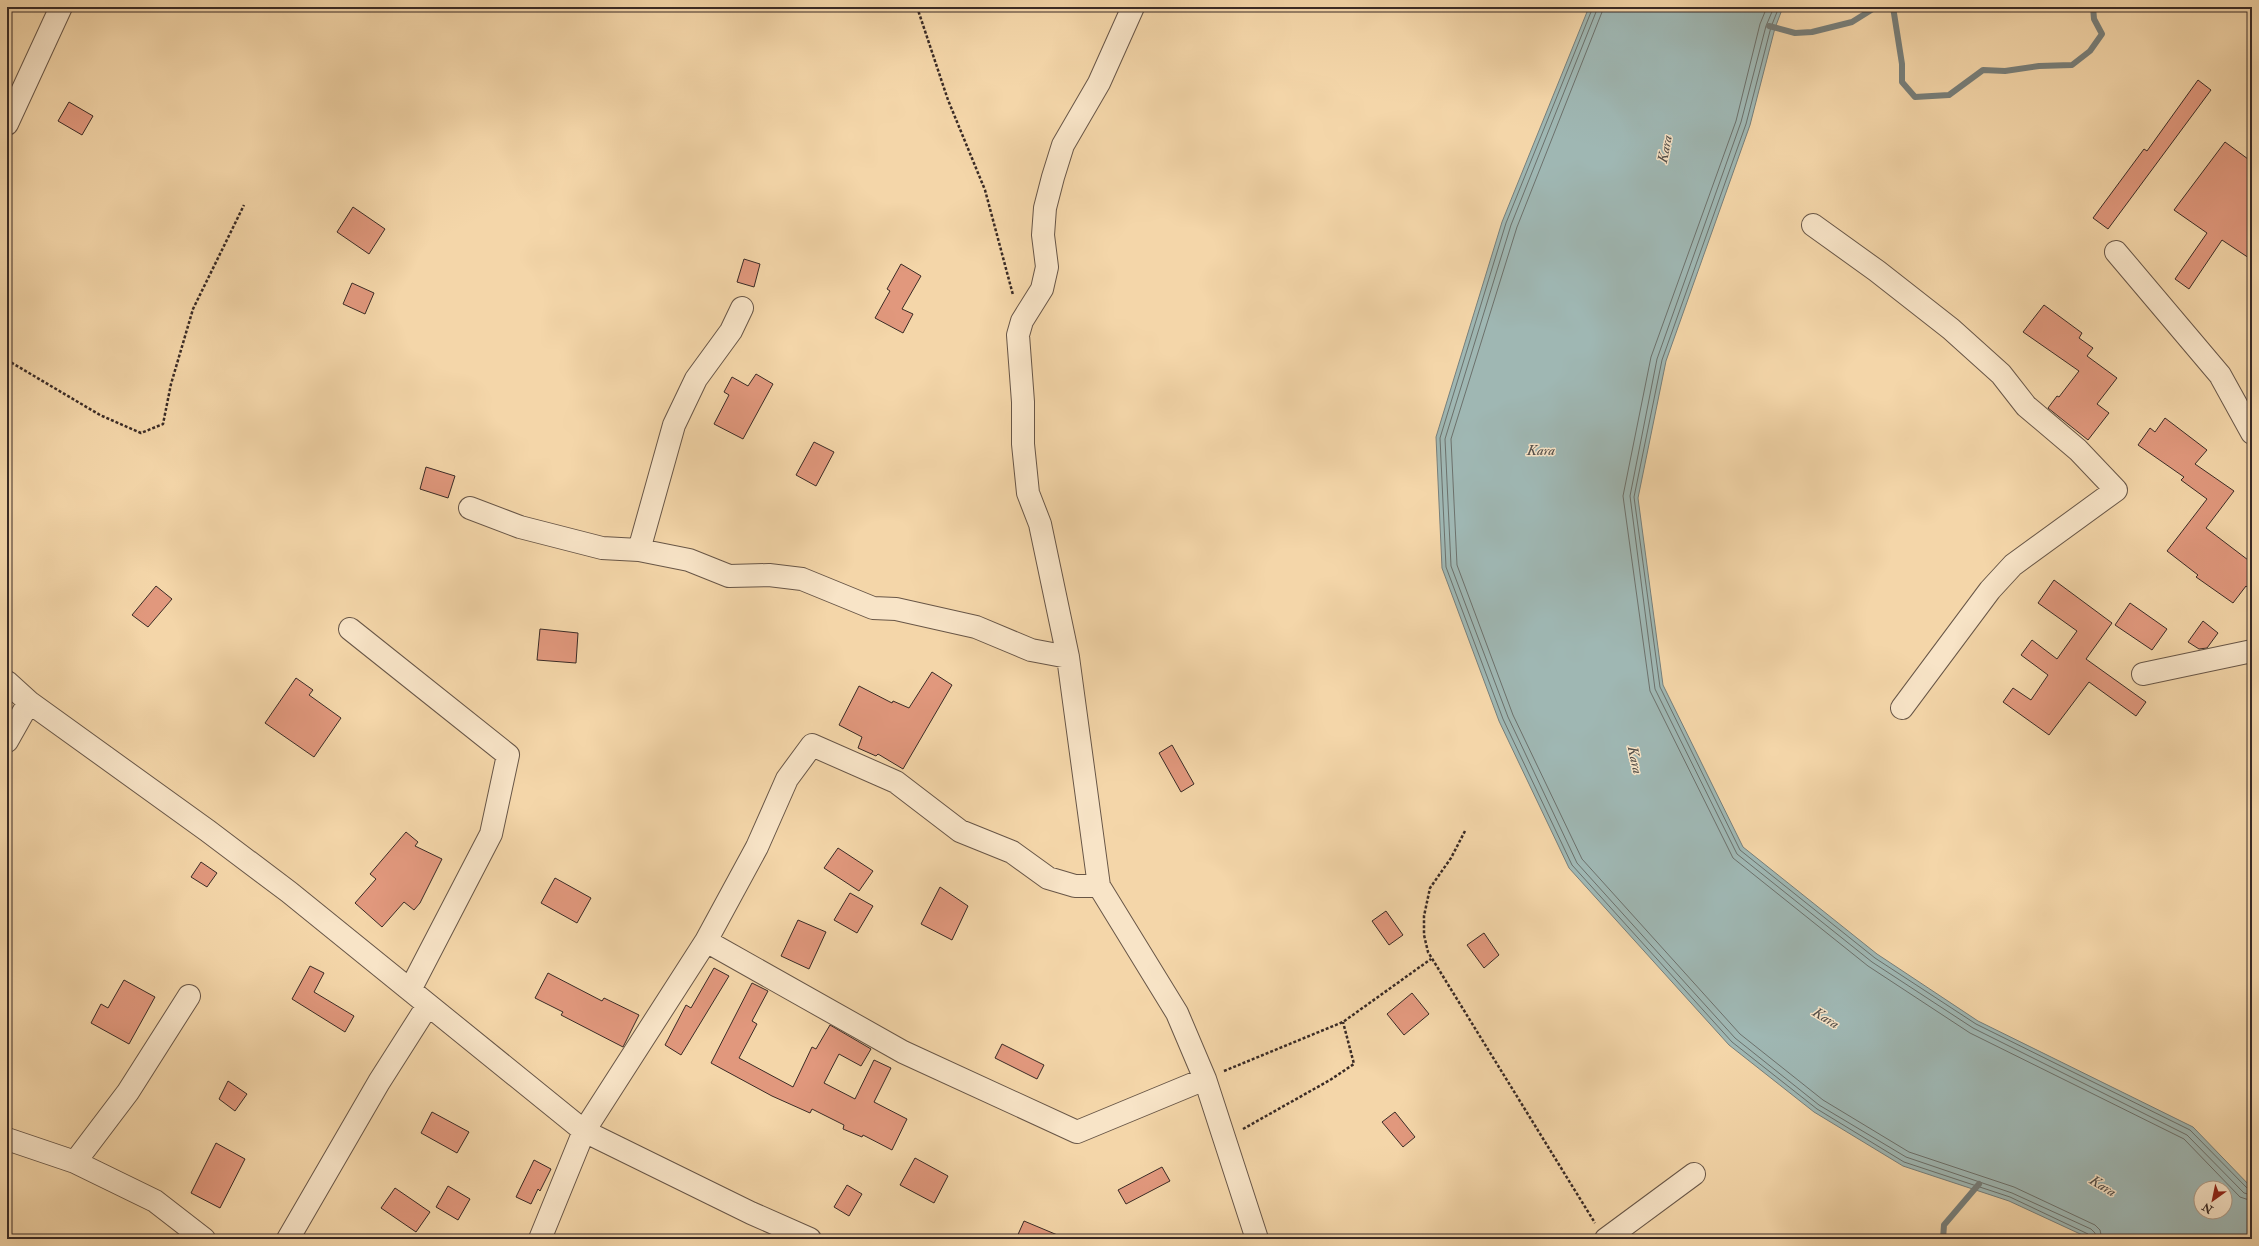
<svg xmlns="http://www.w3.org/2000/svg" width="2259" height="1246" font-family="'IM FELL Double Pica',serif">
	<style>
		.water { fill: #9fb7b3; stroke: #777f7b; fill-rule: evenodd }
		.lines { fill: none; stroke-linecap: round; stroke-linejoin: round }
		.shore { stroke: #6c716c; stroke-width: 1 }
		.stream { stroke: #777f7b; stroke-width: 6 }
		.building { fill: #e1987d; stroke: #3a2b26 }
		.minor-casing { stroke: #685647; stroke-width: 24 }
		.path { stroke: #3a2b26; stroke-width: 2.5; stroke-dasharray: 3 2; stroke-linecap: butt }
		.minor { stroke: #f8e4c7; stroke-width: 22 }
		.labels { text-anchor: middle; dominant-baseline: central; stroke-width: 3; stroke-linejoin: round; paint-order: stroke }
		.water-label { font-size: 14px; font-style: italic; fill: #534e49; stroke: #f8e4c7 }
	</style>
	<rect width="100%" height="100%" fill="#f4d6a9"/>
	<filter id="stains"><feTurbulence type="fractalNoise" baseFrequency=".005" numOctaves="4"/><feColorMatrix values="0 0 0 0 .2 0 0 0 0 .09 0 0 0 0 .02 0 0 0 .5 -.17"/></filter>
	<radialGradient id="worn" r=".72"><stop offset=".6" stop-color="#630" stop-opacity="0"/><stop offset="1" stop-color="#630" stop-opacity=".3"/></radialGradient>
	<path class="water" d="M1589 7H1783L1775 28 1750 125 1666 361 1638 498 1663 685 1743 847 1877 954 1978 1021 2193 1127 2252 1188V1239H2091L2009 1201 1903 1166 1814 1112 1729 1045 1569 868 1499 721 1442 568 1436 437 1502 222ZM2201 1188H2225V1212H2201Z"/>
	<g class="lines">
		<path class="shore" d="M1593 7 1506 223 1440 438 1446 567 1503 719 1572 865 1732 1042 1817 1109 1904 1162 2010 1197 2088 1234 2091 1239
			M1598 7 1511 225 1445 439 1451 566 1508 717 1577 863 1735 1038 1819 1105 1906 1157 2012 1193 2091 1229 2095 1233 2096 1239
			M1604 7 1517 227 1451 439 1457 565 1513 715 1582 859 1740 1034 1823 1100 1909 1152 2014 1187 2095 1225 2100 1230 2102 1239
			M1767 7 1760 24 1736 121 1651 357 1623 496 1650 691 1733 858 1868 966 1970 1033 2184 1139 2240 1197 2252 1201
			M1774 7 1766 26 1741 122 1657 359 1630 496 1655 689 1737 854 1872 962 1973 1028 2187 1135 2244 1193 2252 1195
			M1779 7 1771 27 1746 124 1662 360 1634 497 1660 687 1740 850 1875 958 1976 1024 2190 1130 2248 1189 2252 1190"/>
		<path class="stream" d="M1893 7 1902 64V82L1915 97 1949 95 1983 70 2005 71 2039 66 2072 65 2090 51 2102 34 2094 19 2093 7
			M1769 26 1795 33 1812 32 1852 22 1876 7
			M1943 1239 1944 1225 1979 1184"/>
	</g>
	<path class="building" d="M2198 80 2211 90 2108 229 2093 218 2144 149 2147 151Z
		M69 102 93 116 82 135 58 121Z
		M2225 142 2252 162V260L2222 240 2189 289 2175 279 2207 233 2174 210Z
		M353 207 385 229 369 254 337 232Z
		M744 259 760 264 754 287 737 282Z
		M901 264 921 276 902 309 913 314 903 333 875 318 890 291 887 289Z
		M352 283 374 293 365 314 343 304Z
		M2044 305 2082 333 2079 338 2093 348 2087 356 2117 378 2097 404 2109 413 2088 440 2048 408 2057 396 2059 397 2079 371 2023 332Z
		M756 374 773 384 743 439 714 424 729 395 724 392 732 377 748 386Z
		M2165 418 2207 450 2195 464 2234 491 2206 528 2252 563V591L2246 586 2233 603 2196 577 2198 575 2167 551 2207 499 2181 480 2184 477 2138 445 2150 428 2155 432Z
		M814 442 834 452 816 486 796 475Z
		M426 467 455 476 448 498 420 489Z
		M2054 580 2112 623 2086 659 2146 702 2136 716 2089 682 2049 735 2003 702 2013 688 2031 700 2048 675 2021 655 2032 640 2057 659 2077 631 2038 603Z
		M156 586 172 599 148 627 132 615Z
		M2130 603 2167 629 2152 650 2115 625Z
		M2203 621 2218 633 2207 648 2199 649 2188 642Z
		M540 629 578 633 576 663 537 660Z
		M932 672 952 685 903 769 878 754 876 756 858 748 862 737 839 725 859 686 892 703 893 701 909 708Z
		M296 678 313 690 309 695 341 718 314 757 265 723Z
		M1172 745 1194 784 1181 792 1159 753Z
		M406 832 418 842 415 846 442 859 420 903 414 910 404 902 382 927 355 903 376 879 370 874Z
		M838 848 873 871 859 891 824 868Z
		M201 862 217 873 207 887 191 877Z
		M555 878 591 898 577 923 541 903Z
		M940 887 968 906 952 940 921 924Z
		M850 893 873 906 857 933 834 920Z
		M1386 911 1403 935 1389 945 1372 921Z
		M798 920 826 932 809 969 781 956Z
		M1484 933 1499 955 1484 968 1467 945Z
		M310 966 324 973 314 992 354 1016 345 1032 292 999Z
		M714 968 729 976 681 1055 665 1045 686 1005 691 1008Z
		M548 973 602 1001 604 998 639 1015 623 1047 561 1015 563 1012 535 998Z
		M124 980 155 997 129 1044 91 1023 101 1004 108 1008Z
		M752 983 768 991 752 1021 757 1024 739 1058 793 1087 812 1047 816 1049 830 1025 871 1049 861 1066 839 1054 824 1083 855 1099 874 1060 891 1068 874 1102 907 1119 892 1150 863 1135 862 1137 843 1129 844 1125 812 1109 810 1113 772 1096 711 1063Z
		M1412 993 1429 1014 1404 1035 1387 1014Z
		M1002 1044 1044 1065 1037 1079 995 1058Z
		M228 1081 247 1094 235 1111 219 1099Z
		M432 1112 469 1132 457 1153 421 1133Z
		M1395 1112 1415 1137 1403 1147 1382 1122Z
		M216 1143 245 1159 220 1208 191 1193Z
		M915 1158 948 1176 934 1203 900 1185Z
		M534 1160 551 1169 540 1191 538 1189 531 1204 516 1197Z
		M1162 1167 1170 1181 1126 1204 1118 1190Z
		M847 1185 862 1194 849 1216 834 1207Z
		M448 1186 470 1199 458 1220 436 1207Z
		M395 1188 430 1212 416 1232 381 1208Z
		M1024 1221 1067 1239H1016Z"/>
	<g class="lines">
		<defs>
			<path id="minor" d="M1133 7 1099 83 1063 145 1053 177 1045 208 1043 235 1047 267 1042 289 1022 321 1018 335 1023 402V444L1028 493 1040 524 1068 657 1099 886 1177 1013 1205 1079 1257 1239
				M7 124 61 7
				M1813 225 1877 271 1951 329 2001 374 2026 406 2078 450 2116 490 2013 565 1990 590 1902 708
				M2116 252 2220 375 2252 433
				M470 508 520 527 602 548 639 550 689 560 729 576 769 575 802 579 873 608 896 609 976 627 1031 650 1068 657
				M639 550 674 425 696 379 731 331 742 308
				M350 629 508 755 491 834 410 990
				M2143 674 2252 651
				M7 682 29 702 208 831 289 892 584 1131 751 1213 810 1239
				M7 741 29 702
				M706 941 903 1052 1077 1132 1205 1079
				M7 1139 75 1162 155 1201 204 1239
				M75 1162 128 1092 189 996
				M288 1239 379 1082 428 1005
				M540 1239 584 1131 706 941 757 847 787 779 812 745 896 782 960 831 1012 852 1048 878 1075 886H1099
				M1606 1239 1694 1174"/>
		</defs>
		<use href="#minor" class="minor-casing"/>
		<path class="path" d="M917 7 948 100 985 190 1013 295
			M7 360 100 415 141 433 163 424 171 384 193 309 244 205
			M2251 457 2252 459
			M1465 831 1451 858 1430 888 1424 916V935L1428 952 1595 1223
			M1224 1071 1343 1022 1431 959
			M1243 1129 1330 1080 1354 1064 1343 1022
			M2011 1236 2012 1239"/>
		<use href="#minor" class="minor"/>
	</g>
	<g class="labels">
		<g class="water-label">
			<text transform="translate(1665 149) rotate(-79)">Kara</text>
			<text x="1541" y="450">Kara</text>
			<text transform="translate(1635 760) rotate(78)">Kara</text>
			<text transform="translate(1826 1018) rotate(31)">Kara</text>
			<text transform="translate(2103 1186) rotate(31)">Kara</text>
		</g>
	</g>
	<rect width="2259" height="1246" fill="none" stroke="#f4d6a9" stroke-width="24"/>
	<rect x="8" y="8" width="2243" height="1230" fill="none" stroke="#3a2b26" stroke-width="2"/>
	<rect x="12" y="12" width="2235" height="1222" fill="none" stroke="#3a2b26"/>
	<g transform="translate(2213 1200) rotate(213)"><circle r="19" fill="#f8e4c7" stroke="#ac9a87"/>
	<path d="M0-3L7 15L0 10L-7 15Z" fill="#8f2418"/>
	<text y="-6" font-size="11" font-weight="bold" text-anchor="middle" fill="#3a2b26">N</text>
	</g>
	<rect width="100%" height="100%" filter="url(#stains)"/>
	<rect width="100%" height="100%" fill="url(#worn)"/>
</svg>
